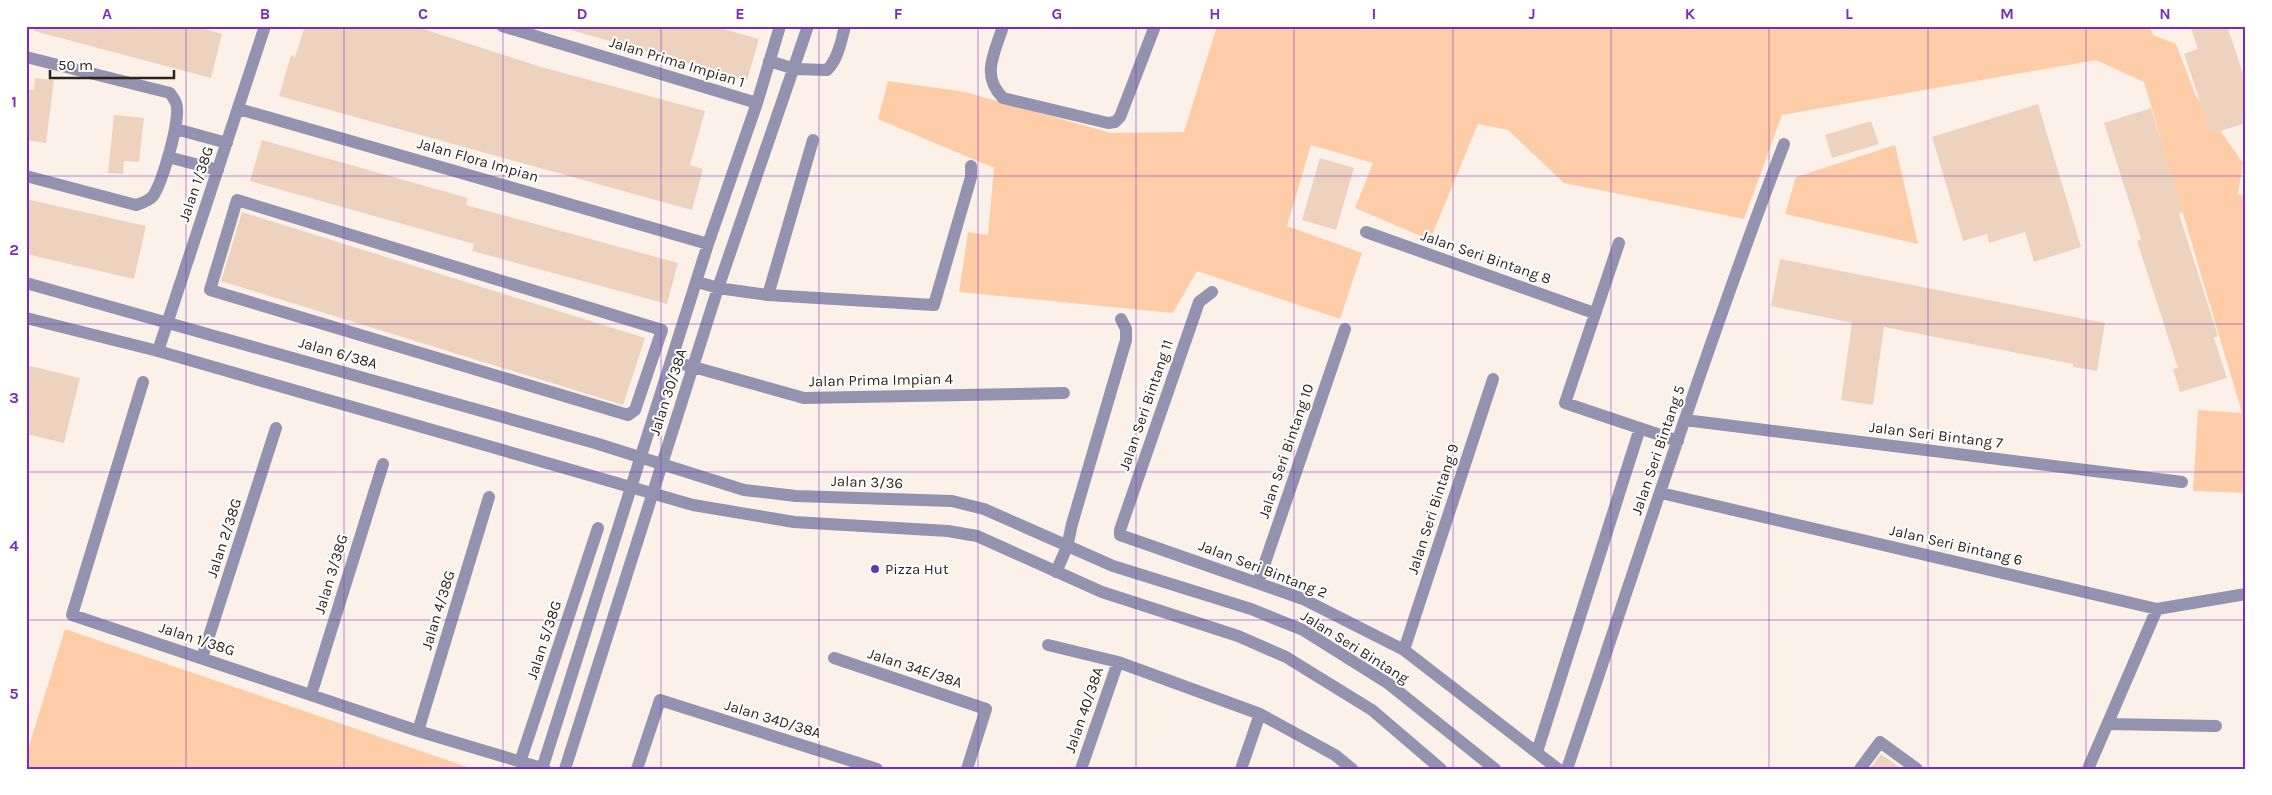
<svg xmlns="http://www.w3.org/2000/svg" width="2272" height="795" font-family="Karla,sans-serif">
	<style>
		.green { fill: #fecda7 }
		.building { fill: #edd3be }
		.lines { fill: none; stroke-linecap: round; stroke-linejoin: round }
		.minor { stroke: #9493af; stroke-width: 12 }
		.tertiary { stroke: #9493af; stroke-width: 12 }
		.grid { fill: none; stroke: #7b2cbf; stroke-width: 1; stroke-opacity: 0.55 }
		.poi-dot { fill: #563bb3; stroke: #fff; stroke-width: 2 }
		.labels { text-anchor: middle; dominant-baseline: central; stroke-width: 4; stroke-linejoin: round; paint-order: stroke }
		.street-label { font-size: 15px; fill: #2e241d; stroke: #fff }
		.poi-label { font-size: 15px; fill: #2e241d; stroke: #fff; text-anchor: start }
		.neatline { fill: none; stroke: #7b2cbf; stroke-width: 2 }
		.grid-label { font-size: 16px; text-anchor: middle; font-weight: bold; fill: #7b2cbf }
	</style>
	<rect width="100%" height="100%" fill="#fcf1e8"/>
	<path class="green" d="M1217 26H2150L2153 35 2176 44 2196 96 2243 163 2238 194 2246 197V493L2193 491 2198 410 2242 413 2144 82 2096 60 1782 115 1744 219 1564 183 1508 130 1478 124 1430 240 1355 208 1373 163 1311 145 1287 226 1362 253 1340 319 1197 271 1173 313 959 292 968 232 988 235 994 168 878 119 888 81 965 92 1111 133 1184 132Z
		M1895 145 1918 244 1785 214 1796 177Z
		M65 629 473 769H26V756Z"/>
	<path class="building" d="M35 26H195L222 34 211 78 34 31Z
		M305 26H414L541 67 705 111 690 165 703 169 692 210 279 96 291 55 295 57Z
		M571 26H713L759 39 747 80 571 30Z
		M2190 26H2227L2243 73 2246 72V123L2211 134 2184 54 2198 49Z
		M35 78 54 80 46 143 26 140V89L34 90Z
		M2038 104 2081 247 2034 262 2025 232 1989 243 1987 234 1963 241 1932 137Z
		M2151 108 2184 212 2179 214 2218 336 2214 338 2227 378 2180 392 2173 369 2178 368 2137 241 2141 239 2104 123Z
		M114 115 144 118 139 162 124 161 123 174 108 173Z
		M1871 121 1879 144 1832 158 1825 135Z
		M262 140 468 198 466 205 678 263 667 304 472 251 474 244 250 181Z
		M1320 158 1354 168 1336 230 1302 220Z
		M26 199 146 226 134 279 26 254Z
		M242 212 645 338 623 405 221 281Z
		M1780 259 2105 323 2097 371 2073 367V364L1884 327 1873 405 1841 400 1852 323 1771 306Z
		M26 365 80 378 64 443 26 434Z
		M1881 754 1902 769H1870Z"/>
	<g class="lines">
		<path class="minor" d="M502 26 757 103
			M1003 26C995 53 980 75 1003 98L1108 123 1115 122 1120 117 1155 26
			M26 57 170 93C172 96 175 100 176 103 182 117 162 183 153 196 149 201 142 203 136 205L26 176
			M769 61 795 69 827 70C838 59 841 42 845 26
			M239 109 708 244
			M176 129 227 143
			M168 157 218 170
			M237 200 662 330 635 410 628 415 210 290Z
			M1366 232 1594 313
			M1619 243 1565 403 1678 441
			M698 282 718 288 768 295 934 305 971 177V166
			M1212 292 1199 302 1120 530V535L1303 599 1404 650 1558 769
			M768 295 813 140
			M158 351 265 26
			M672 361 804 398 1064 393
			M143 382 72 615 418 731 545 769
			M1685 420 2182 482
			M1661 493 2157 609 2246 594
			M1056 572 1067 547 1072 524 1126 340V329L1121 319
			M1258 583 1345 329
			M1048 645 1118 662 1260 714 1335 755 1352 769
			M1404 650 1493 379
			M202 658 276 428
			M834 658 986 709 967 769
			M311 695 383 464
			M2109 724 2216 726
			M418 731 489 497
			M1537 752 1640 428
			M520 762 598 528
			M542 769 708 244 757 103 780 26
			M565 769 718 288 808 26
			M637 769 660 700 877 769
			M1081 769 1118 662
			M1241 769 1260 714
			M1567 769C1638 560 1705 350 1784 144
			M1860 769 1880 742 1917 769
			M2088 769 2157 609"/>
		<path class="tertiary" d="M26 283 595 443 744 490 796 496 952 501 984 509 1113 566 1251 609 1303 630 1389 684 1495 769
			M26 318 158 351 693 505 794 522 948 531 977 536 1102 592 1238 636 1286 657 1372 710 1441 769"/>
	</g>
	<path class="grid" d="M186 26V769M344 26V769M503 26V769M661 26V769M819 26V769M978 26V769M1136 26V769M1294 26V769M1453 26V769M1611 26V769M1769 26V769M1928 26V769M2086 26V769M26 176H2246M26 324H2246M26 472H2246M26 620H2246"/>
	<circle class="poi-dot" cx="875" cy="569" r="5"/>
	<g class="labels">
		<g class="street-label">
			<text transform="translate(677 62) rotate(17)">Jalan Prima Impian 1</text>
			<text transform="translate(478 160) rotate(16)">Jalan Flora Impian</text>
			<text transform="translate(196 184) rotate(-71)">Jalan 1/38G</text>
			<text transform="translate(1486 257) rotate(19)">Jalan Seri Bintang 8</text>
			<text transform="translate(338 353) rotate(16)">Jalan 6/38A</text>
			<text transform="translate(881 380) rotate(-1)">Jalan Prima Impian 4</text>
			<text transform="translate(668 392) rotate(-72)">Jalan 30/38A</text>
			<text transform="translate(1146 405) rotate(-71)">Jalan Seri Bintang 11</text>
			<text transform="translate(1936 435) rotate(7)">Jalan Seri Bintang 7</text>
			<text transform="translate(1658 450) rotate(-71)">Jalan Seri Bintang 5</text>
			<text transform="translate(1286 451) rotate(-71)">Jalan Seri Bintang 10</text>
			<text transform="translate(867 482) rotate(2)">Jalan 3/36</text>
			<text transform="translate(1433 509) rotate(-72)">Jalan Seri Bintang 9</text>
			<text transform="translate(224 538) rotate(-72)">Jalan 2/38G</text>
			<text transform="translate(1956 545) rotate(13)">Jalan Seri Bintang 6</text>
			<text transform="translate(1263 569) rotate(21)">Jalan Seri Bintang 2</text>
			<text transform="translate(331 574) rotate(-73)">Jalan 3/38G</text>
			<text transform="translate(438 610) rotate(-73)">Jalan 4/38G</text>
			<text transform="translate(197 639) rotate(18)">Jalan 1/38G</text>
			<text transform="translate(544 640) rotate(-72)">Jalan 5/38G</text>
			<text transform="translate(1355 647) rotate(32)">Jalan Seri Bintang</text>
			<text transform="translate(915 668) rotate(18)">Jalan 34E/38A</text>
			<text transform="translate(1084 710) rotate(-71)">Jalan 40/38A</text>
			<text transform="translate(773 719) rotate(17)">Jalan 34D/38A</text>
		</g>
		<g class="poi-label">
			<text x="885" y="569">Pizza Hut</text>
		</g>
	</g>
	<rect width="2272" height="795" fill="none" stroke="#ffffff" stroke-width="55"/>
	<path d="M50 70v8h124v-8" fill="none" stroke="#2e241d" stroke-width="2.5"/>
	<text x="58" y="70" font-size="15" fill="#2e241d" stroke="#ffffff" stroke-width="4" paint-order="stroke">50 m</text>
	<rect x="28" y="28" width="2216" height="740" class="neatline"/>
	<g class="grid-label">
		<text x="107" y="19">A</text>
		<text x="265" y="19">B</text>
		<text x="423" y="19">C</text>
		<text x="582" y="19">D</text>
		<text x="740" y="19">E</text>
		<text x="898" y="19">F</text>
		<text x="1057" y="19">G</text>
		<text x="1215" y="19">H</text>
		<text x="1374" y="19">I</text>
		<text x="1532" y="19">J</text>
		<text x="1690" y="19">K</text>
		<text x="1849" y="19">L</text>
		<text x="2007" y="19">M</text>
		<text x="2165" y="19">N</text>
		<text x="14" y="107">1</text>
		<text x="14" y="255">2</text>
		<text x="14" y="403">3</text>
		<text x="14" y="551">4</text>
		<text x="14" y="699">5</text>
	</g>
</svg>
